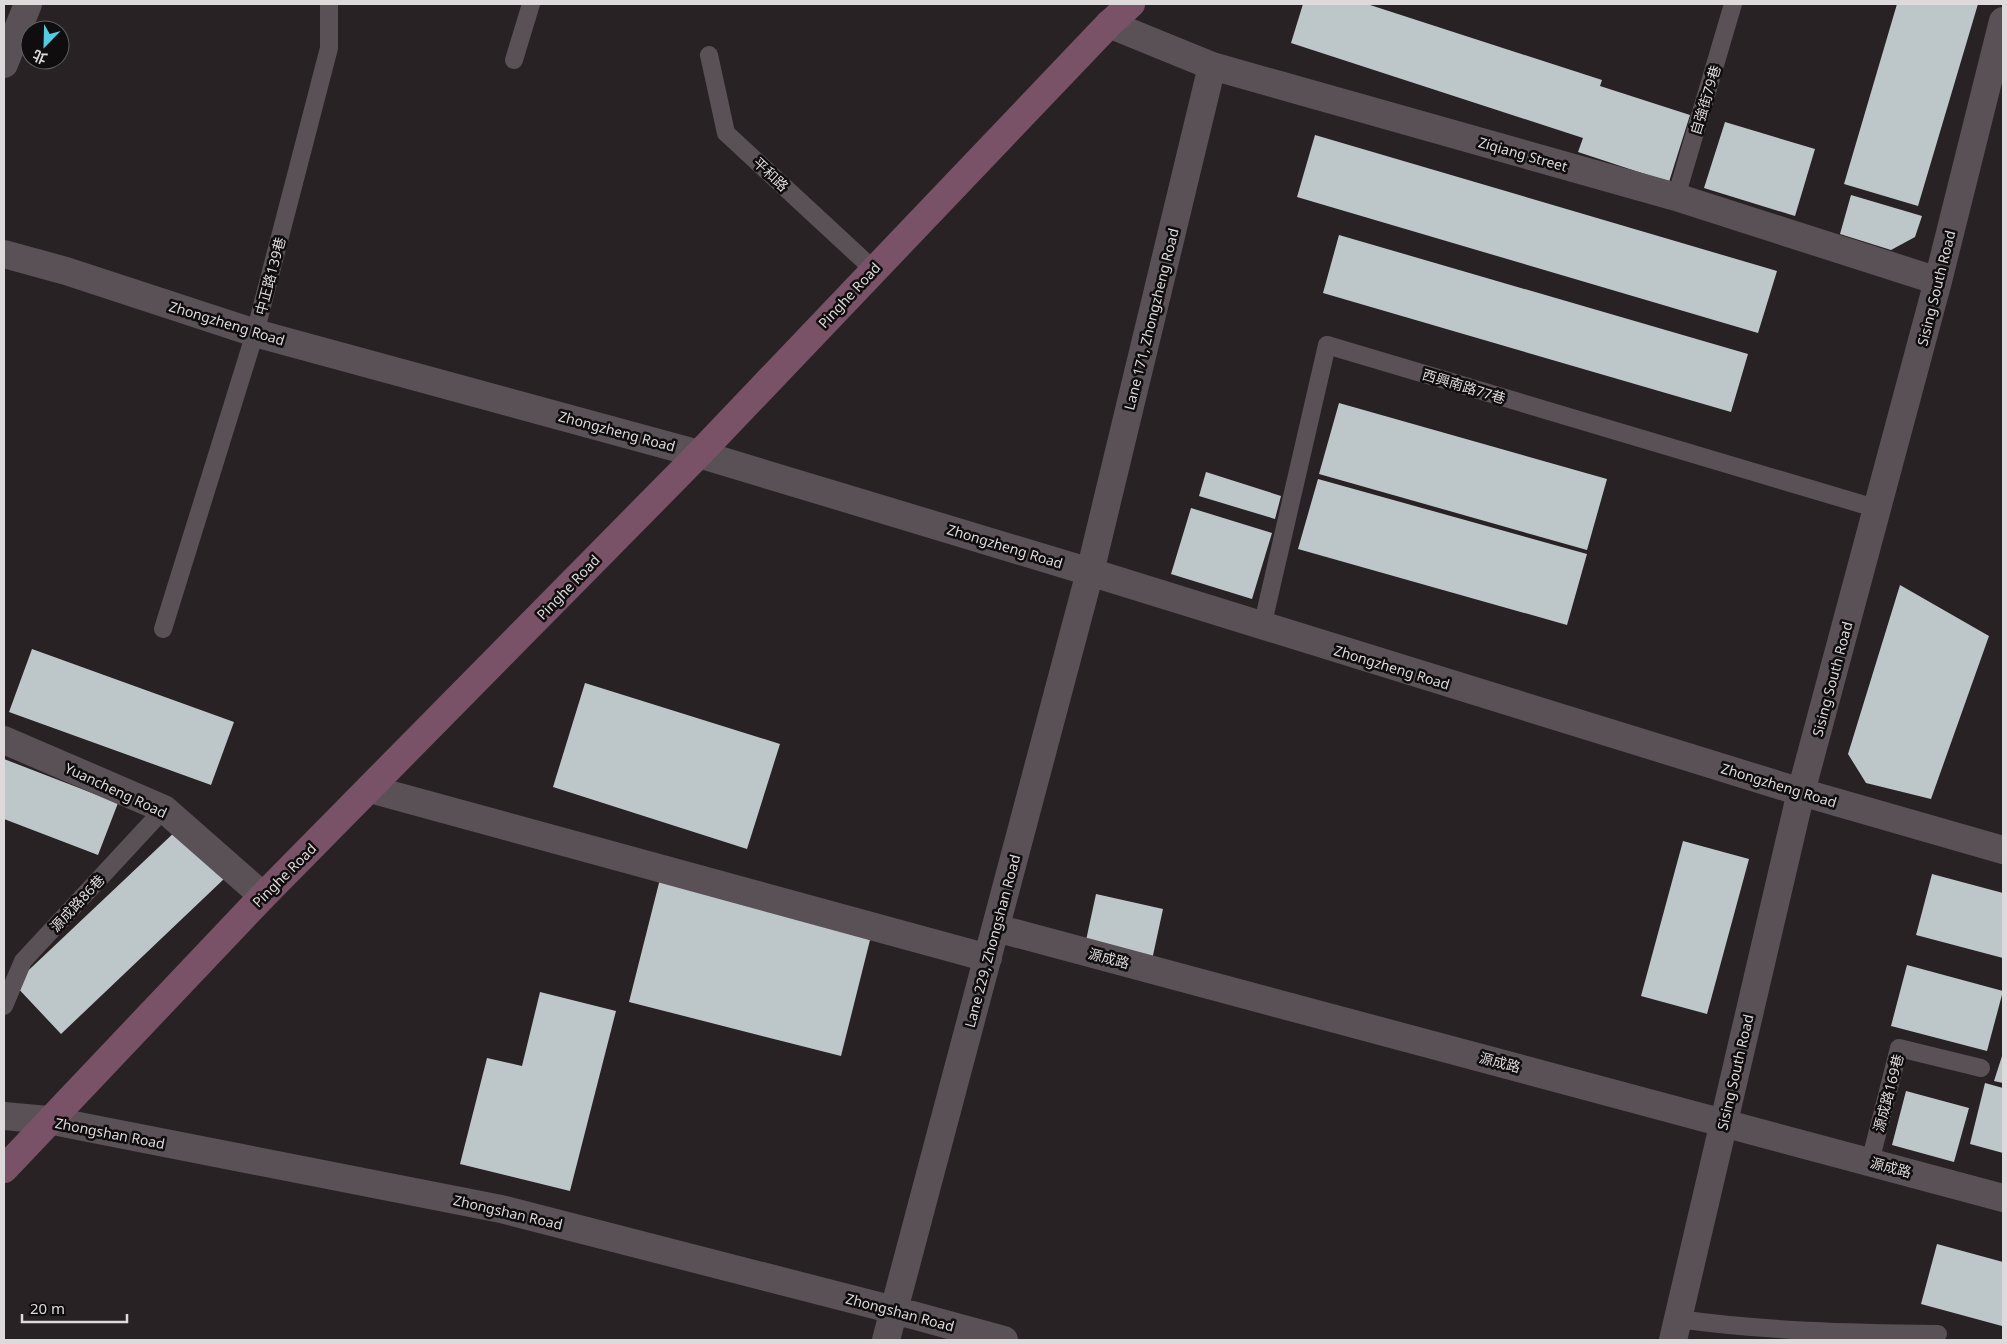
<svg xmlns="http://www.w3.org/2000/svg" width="2007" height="1344" font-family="'Noto Sans','Noto Sans TC',sans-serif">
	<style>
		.building { fill: #bdc7c9 }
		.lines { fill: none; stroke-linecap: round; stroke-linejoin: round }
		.lane { stroke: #595155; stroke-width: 18 }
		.street { stroke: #595155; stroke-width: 28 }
		.secondary { stroke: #7a5267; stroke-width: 28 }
		.labels { text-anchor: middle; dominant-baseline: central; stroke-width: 5; stroke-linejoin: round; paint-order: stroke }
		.street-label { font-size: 14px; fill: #ded9db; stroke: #100d0e }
	</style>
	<rect width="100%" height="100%" fill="#292225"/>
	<path class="building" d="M1303 4H1367L1602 80 1600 86 1690 115 1669 182 1578 152 1583 138 1291 43Z
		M1897 4H1978L1918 206 1844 184Z
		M1725 122 1815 149 1795 216 1704 188Z
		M1315 135 1777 271 1758 333 1297 197Z
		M1851 195 1922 216 1915 237 1891 250 1840 234Z
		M1339 235 1748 354 1731 412 1323 293Z
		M1339 403 1607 479 1587 550 1319 474Z
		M1206 472 1281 496 1275 519 1199 496Z
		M1318 479 1587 554 1567 625 1298 549Z
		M1191 508 1272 533 1252 599 1171 574Z
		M1900 585 1989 636 1931 799 1866 783 1848 754Z
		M32 649 234 722 211 785 9 712Z
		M585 683 780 744 747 849 553 787Z
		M4 759 118 803 98 855 4 819Z
		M178 829 225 878 61 1034 14 984Z
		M1683 841 1749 859 1707 1014 1641 996Z
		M1932 874 2003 893V958L1916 935Z
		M660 879 872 932 841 1056 629 1002Z
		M1096 894 1163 909 1152 960 1085 945Z
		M1907 965 2003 991 1987 1051 1891 1026Z
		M540 992 616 1011 570 1191 460 1164 487 1058 522 1066Z
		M2003 1053V1083L1994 1081Z
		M1985 1083 2003 1088V1153L1970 1144Z
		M1906 1091 1969 1108 1954 1162 1892 1145Z
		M1937 1244 2003 1262 2002 1326 1921 1304Z"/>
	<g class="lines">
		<path class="lane" d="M709 55 726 133 873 269
			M514 60 531 4
			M1676 197 1733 4
			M1262 627 1327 345 1878 509
			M163 629 255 333 329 48V4
			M4 1006 23 961 164 809
			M1870 1162 1899 1048 1981 1068
			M1678 1319C1764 1331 1851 1333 1938 1334"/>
		<path class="street" d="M1109 24 1212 66 1676 197 1938 281
			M4 64 28 4
			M4 254 66 271 255 333 699 454 1090 572 1801 792 2003 850
			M4 740 164 809 263 896
			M370 789 988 958
			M996 928 2003 1198
			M4 1116 48 1120 501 1209 894 1310 1004 1340
			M886 1340 1090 572 1212 66
			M1673 1340 1801 792 1938 281 2003 21"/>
		<path class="secondary" d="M4 1169 263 896 699 454 1109 24 1131 4"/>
	</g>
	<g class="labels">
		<g class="street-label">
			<text transform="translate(1705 100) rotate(-73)">自強街79巷</text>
			<text transform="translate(1523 154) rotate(16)">Ziqiang Street</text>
			<text transform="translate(771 174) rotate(43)">平和路</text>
			<text transform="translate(270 276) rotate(-75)">中正路139巷</text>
			<text transform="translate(1936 288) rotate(-76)">Sising South Road</text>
			<text transform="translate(849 295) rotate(-47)">Pinghe Road</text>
			<text transform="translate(1151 319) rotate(-76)">Lane 171, Zhongzheng Road</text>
			<text transform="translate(227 323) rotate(17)">Zhongzheng Road</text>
			<text transform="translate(1464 386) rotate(17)">西興南路77巷</text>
			<text transform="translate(617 431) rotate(15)">Zhongzheng Road</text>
			<text transform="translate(1005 546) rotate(17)">Zhongzheng Road</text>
			<text transform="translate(568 587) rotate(-46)">Pinghe Road</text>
			<text transform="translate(1392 667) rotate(17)">Zhongzheng Road</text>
			<text transform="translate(1832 679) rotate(-75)">Sising South Road</text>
			<text transform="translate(1779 785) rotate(17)">Zhongzheng Road</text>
			<text transform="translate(116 790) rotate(25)">Yuancheng Road</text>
			<text transform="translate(284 875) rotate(-45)">Pinghe Road</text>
			<text transform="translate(77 903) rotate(-47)">源成路86巷</text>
			<text transform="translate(992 941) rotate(-75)">Lane 229, Zhongshan Road</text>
			<text transform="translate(1109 958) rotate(15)">源成路</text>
			<text transform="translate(1500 1062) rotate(15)">源成路</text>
			<text transform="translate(1735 1072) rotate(-77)">Sising South Road</text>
			<text transform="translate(1888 1093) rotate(-75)">源成路169巷</text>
			<text transform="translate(110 1133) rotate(11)">Zhongshan Road</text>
			<text transform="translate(1891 1167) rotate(15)">源成路</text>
			<text transform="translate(508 1212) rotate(13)">Zhongshan Road</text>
			<text transform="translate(900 1312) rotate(15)">Zhongshan Road</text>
		</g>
	</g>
	<rect width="2007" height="1344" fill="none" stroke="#ded9db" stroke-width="10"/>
	<g transform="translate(45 45) rotate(203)"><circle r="24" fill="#100d0e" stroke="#625f60"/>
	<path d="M0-4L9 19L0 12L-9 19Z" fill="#55cae0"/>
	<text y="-8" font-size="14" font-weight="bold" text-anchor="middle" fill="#ded9db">北</text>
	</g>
	<path d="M22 1314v8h105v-8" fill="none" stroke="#ded9db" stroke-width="2.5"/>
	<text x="30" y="1314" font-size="15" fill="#ded9db" stroke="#100d0e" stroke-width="4" paint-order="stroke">20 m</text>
</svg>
